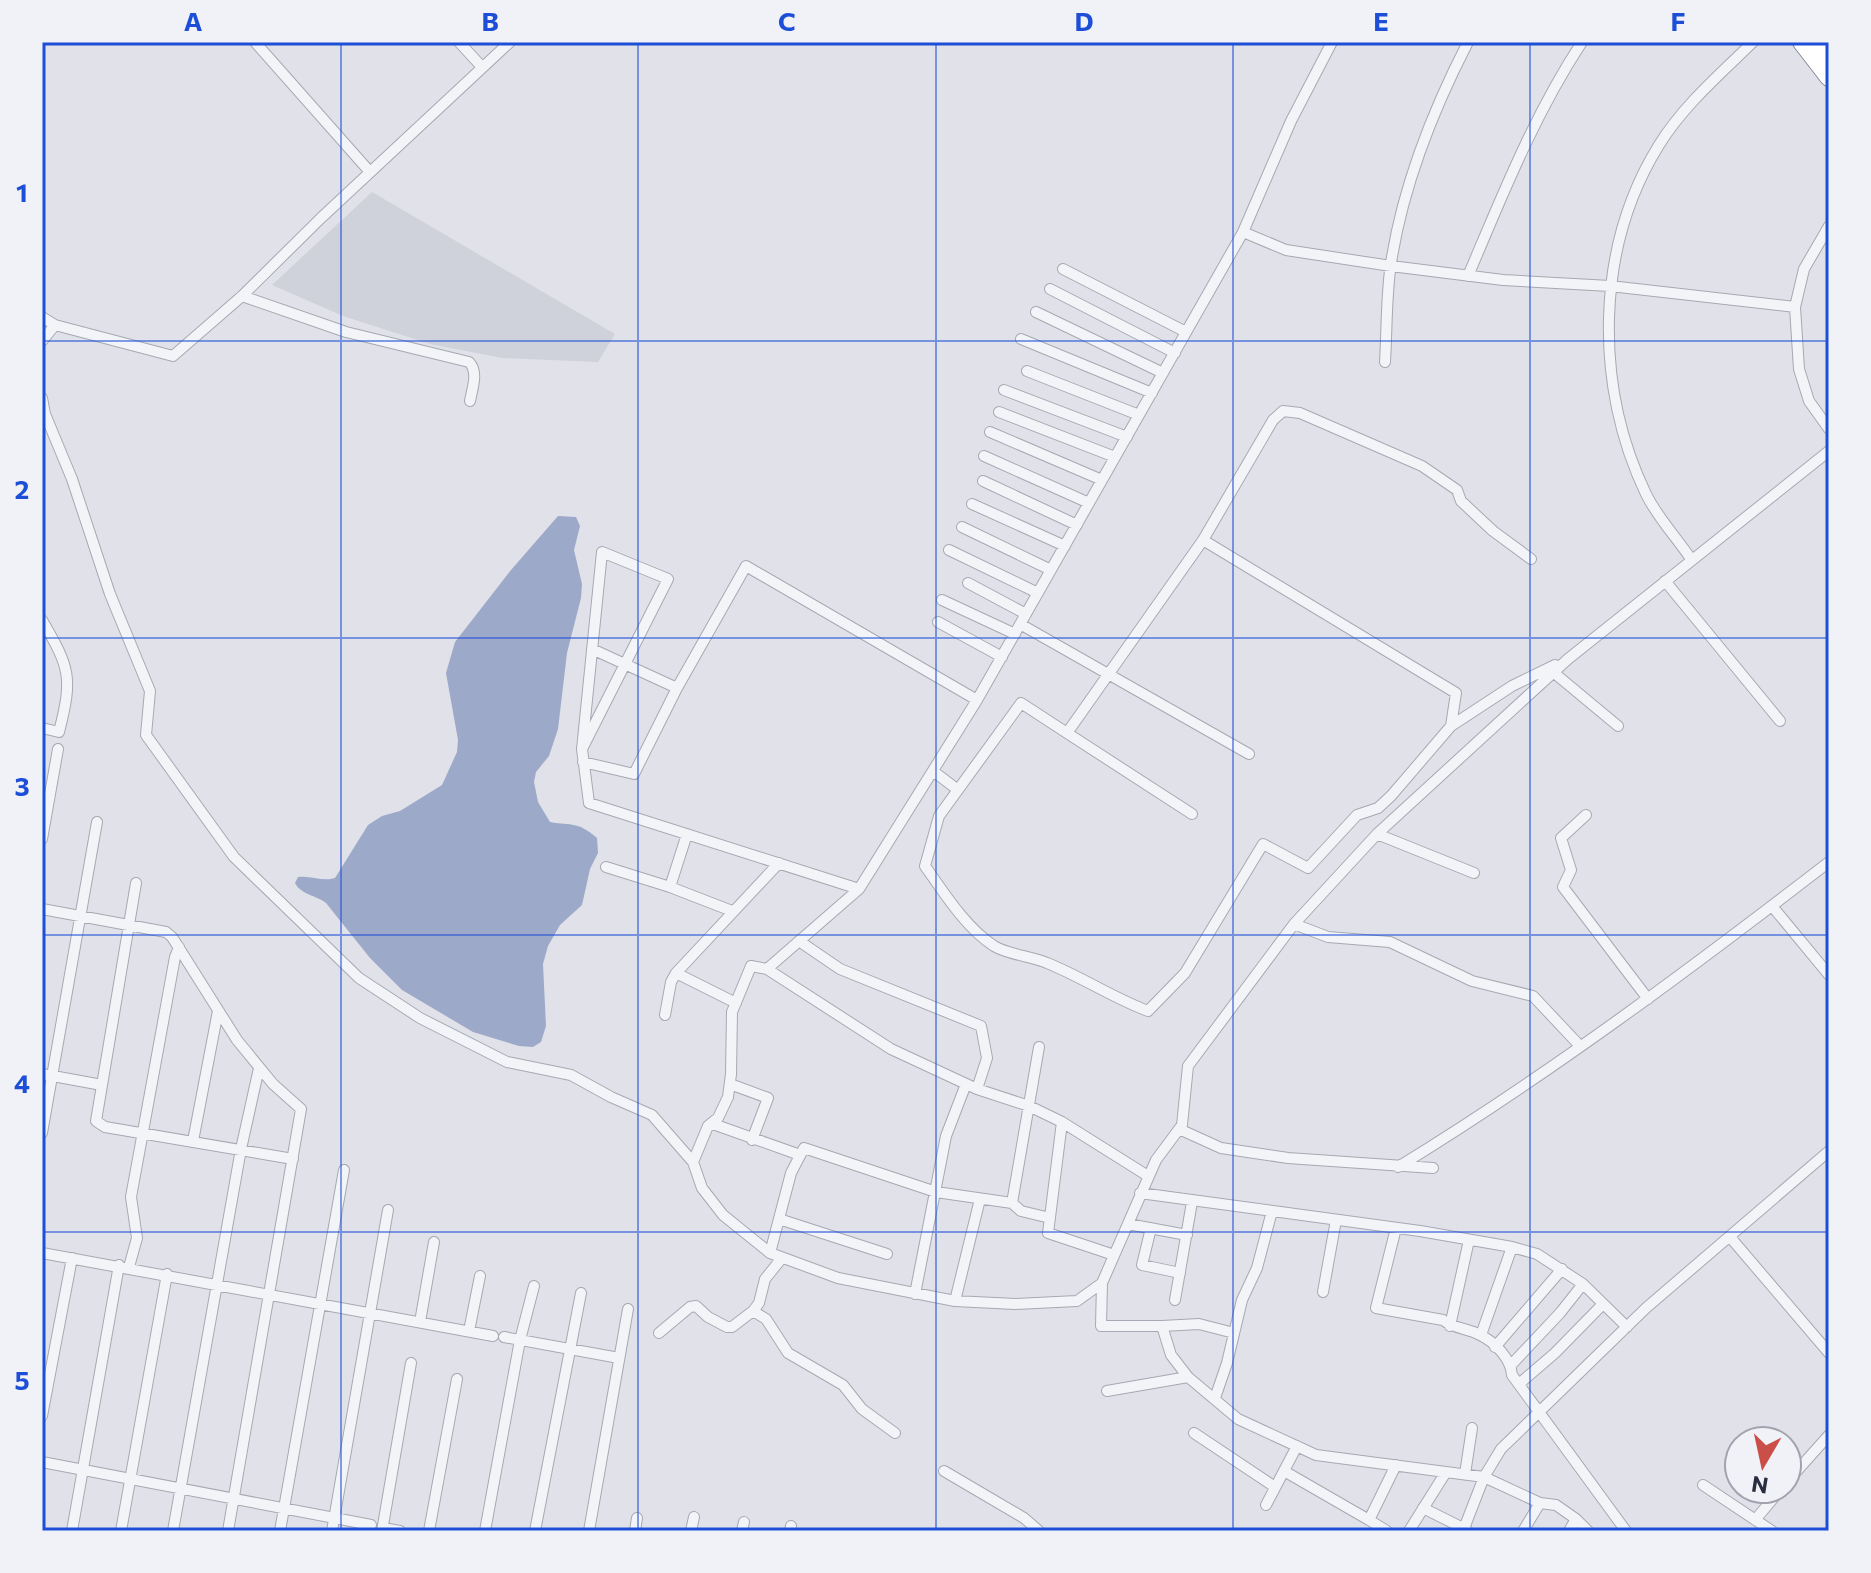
<svg xmlns="http://www.w3.org/2000/svg" width="1871" height="1573" font-family="Commissioner,sans-serif">
	<style>
		.built { fill: #cfd1db }
		.water { fill: #9da9c8 }
		.lines { fill: none; stroke-linecap: round; stroke-linejoin: round }
		.minor-casing { stroke: #a6a8b3; stroke-width: 12 }
		.trunk-casing { stroke: #888d9f; stroke-width: 20 }
		.minor { stroke: #f3f4f7; stroke-width: 10 }
		.trunk { stroke: #fff; stroke-width: 18 }
		.grid { fill: none; stroke: #1d4ed8; stroke-width: 2; stroke-opacity: 0.55 }
		.neatline { fill: none; stroke: #1d4ed8; stroke-width: 3 }
		.grid-label { font-size: 26px; text-anchor: middle; font-weight: bold; fill: #1d4ed8 }
	</style>
	<rect width="100%" height="100%" fill="#e1e2e9"/>
	<path class="built" d="M372 192 615 334 598 362 502 358 430 344 343 316 272 285Z"/>
	<path class="water" d="M558 516 576 517 580 526 574 550 582 584 581 598 567 653 558 729 549 756 536 772 534 782 538 802 550 822C573 826 577 821 597 838L598 853 590 869 582 905 560 925 548 946 543 964 546 1026 541 1042 533 1047 519 1046 473 1032 402 990 370 958 326 903C316 895 301 895 295 883L298 877C311 875 322 882 335 878L368 825 382 816 400 811 442 785 457 752 458 740 446 673 455 642 511 570Z"/>
	<g class="lines">
		<defs>
			<path id="minor" d="M255 42 370 172
				M459 42 482 67
				M1829 226 1804 269 1795 307 1799 369 1809 401 1829 429
				M1243 232 1286 250 1391 266 1503 280 1610 286 1795 307
				M1063 269 1186 332
				M1468 276C1502 196 1534 115 1582 42
				M1050 289 1175 353
				M242 296 346 332 469 362C479 372 472 389 470 401
				M1036 312 1163 373
				M42 317 55 325 173 356 242 296 321 218 510 42
				M1021 339 1152 393
				M42 341 55 325
				M1385 362C1387 330 1386 296 1391 263 1403 185 1432 112 1468 42
				M1027 371 1139 415
				M1004 390 1127 437
				M42 398 45 414 72 479 110 594 150 691 146 735 234 857 359 978 420 1018 507 1062 571 1075 611 1097 652 1115 693 1162 702 1188 723 1215 770 1253 838 1278 955 1301 1015 1304 1077 1301 1102 1283 1156 1160 1182 1125 1188 1066 1294 924 1377 834 1568 659 1829 451
				M999 412 1115 457
				M990 432 1102 480
				M984 456 1089 503
				M983 481 1077 525
				M972 504 1065 546
				M962 527 1051 570
				M1203 540 1456 693 1451 726
				M949 550 1038 593
				M1531 559 1493 531 1461 501 1457 490 1422 466 1300 413 1283 411 1273 420 1203 540 1067 733 1021 703 939 816 925 866C944 893 966 928 994 946 1009 955 1031 956 1047 963 1082 977 1113 998 1148 1011L1185 973 1263 844 1308 868 1357 815 1378 808 1391 796 1451 726 1512 686 1555 665
				M1691 559C1677 538 1657 517 1646 494 1594 386 1595 248 1659 145 1683 106 1720 74 1753 42
				M1665 581 1780 721
				M968 583 1026 614
				M942 600 1015 634
				M42 620C70 668 73 677 59 732L42 728
				M938 622 1002 657
				M1020 624 1249 754
				M592 649 677 688
				M1553 672 1618 726
				M1067 733 1192 814
				M582 749 668 579 602 552 582 749 589 803 859 889
				M583 762 634 774 677 688 746 566 977 700
				M933 771 958 790
				M1586 815 1561 838 1571 870 1563 887 1648 999
				M1377 834 1474 873
				M42 839 58 749
				M606 867 670 887 732 911
				M136 883 96 1121 105 1127 293 1159
				M670 887 687 834
				M1772 906 1829 975
				M42 909 166 932 172 937 237 1040 273 1084 301 1109 228 1531
				M1294 924 1328 937 1390 942 1472 981 1533 996 1580 1046
				M799 941 840 969 981 1026 987 1058 977 1089
				M767 969 891 1049 977 1089 1029 1106 1062 1122 1148 1176
				M736 1003 676 973 779 863
				M665 1015 671 982 676 973
				M42 1074 102 1085
				M730 1084 768 1098 752 1140
				M1062 1122 1048 1233 1114 1255
				M713 1124 800 1155
				M1179 1129 1221 1148 1288 1158 1433 1168
				M42 1133 97 822
				M193 1141 218 1011
				M693 1162 708 1126 718 1118 728 1097 731 1074 732 1012 751 966 767 969 859 889 977 700 1243 232 1291 121 1332 42
				M1398 1167C1548 1075 1689 970 1829 862
				M1140 1193 1420 1231 1512 1247 1537 1254 1583 1284 1627 1327
				M1012 1203 1039 1047
				M779 1219 887 1254
				M1128 1224 1187 1235
				M1151 1228 1142 1265 1180 1273
				M1396 1228 1376 1308 1443 1320C1454 1329 1468 1328 1480 1335 1495 1342 1511 1359 1512 1375L1626 1531
				M1730 1237 1829 1353
				M42 1253 493 1336
				M770 1253 791 1173 804 1148 936 1192 1012 1203 1021 1211 1050 1218
				M129 1267 137 1238 131 1197 175 957 179 947
				M1102 1283 1101 1326H1162L1171 1355 1188 1377 1238 1419 1316 1455 1484 1477 1540 1503 1556 1505 1576 1519 1588 1531
				M1323 1292 1336 1220
				M915 1294 946 1136 966 1084
				M1175 1300 1192 1202
				M955 1301 980 1199
				M753 1311 766 1319 788 1353 843 1385 862 1409 895 1433
				M420 1322 434 1242
				M1162 1326 1199 1324 1234 1333
				M1450 1326 1469 1240
				M469 1331 480 1276
				M659 1333 690 1307 696 1306 708 1317 727 1327H732L753 1311 759 1303 765 1279 782 1258
				M1481 1335 1512 1247
				M504 1337 619 1358
				M1495 1347 1562 1269
				M1512 1364 1560 1313 1583 1284
				M1519 1384 1555 1353 1603 1304
				M1107 1391 1188 1377
				M1215 1398 1227 1363 1242 1300 1257 1268 1272 1211
				M42 1416 72 1258
				M1194 1433 1275 1487
				M42 1462 371 1525
				M944 1471 1024 1518 1039 1531
				M1284 1471 1369 1520
				M1465 1474 1472 1428
				M1787 1482 1829 1435
				M1703 1485 1772 1531
				M1266 1505 1297 1446
				M1423 1508 1467 1530
				M1755 1520 1781 1489
				M383 1528 400 1531
				M72 1531 119 1265
				M121 1531 167 1274
				M173 1531 241 1149 259 1068
				M280 1531 344 1170
				M332 1531 388 1210
				M382 1531 411 1363
				M429 1531 457 1379
				M485 1531 520 1340 534 1286
				M535 1531 581 1293
				M589 1531 628 1309
				M635 1531 637 1518
				M691 1531 694 1517
				M742 1531 744 1522
				M790 1531 791 1526
				M1387 1531 1369 1520 1396 1465
				M1409 1531 1446 1472
				M1463 1531 1484 1477 1501 1449 1646 1308 1829 1151
				M1523 1531 1540 1503
				M1569 1531 1576 1519"/>
			<path id="trunk" d="M1802 42 1829 77
				M1820 42 1829 54"/>
		</defs>
		<use href="#minor" class="minor-casing"/>
		<use href="#trunk" class="trunk-casing"/>
		<use href="#minor" class="minor"/>
		<use href="#trunk" class="trunk"/>
	</g>
	<path class="grid" d="M341 42V1531M638 42V1531M936 42V1531M1233 42V1531M1530 42V1531M42 341H1829M42 638H1829M42 935H1829M42 1232H1829"/>
	<rect width="1871" height="1573" fill="none" stroke="#f0f2f7" stroke-width="88"/>
	<g transform="translate(1763 1465) rotate(189)"><circle r="38" fill="#f0f2f7" stroke="#a1a3ae" stroke-width="2"/>
	<path d="M0-6L14 30L0 20L-14 30Z" fill="#cb4f49"/>
	<text y="-12" font-size="22" font-weight="bold" text-anchor="middle" fill="#2a2d40">N</text>
	</g>
	<rect x="44" y="44" width="1783" height="1485" class="neatline"/>
	<g class="grid-label">
		<text x="193" y="31">A</text>
		<text x="490" y="31">B</text>
		<text x="787" y="31">C</text>
		<text x="1084" y="31">D</text>
		<text x="1381" y="31">E</text>
		<text x="1678" y="31">F</text>
		<text x="22" y="202">1</text>
		<text x="22" y="499">2</text>
		<text x="22" y="796">3</text>
		<text x="22" y="1093">4</text>
		<text x="22" y="1390">5</text>
	</g>
</svg>
